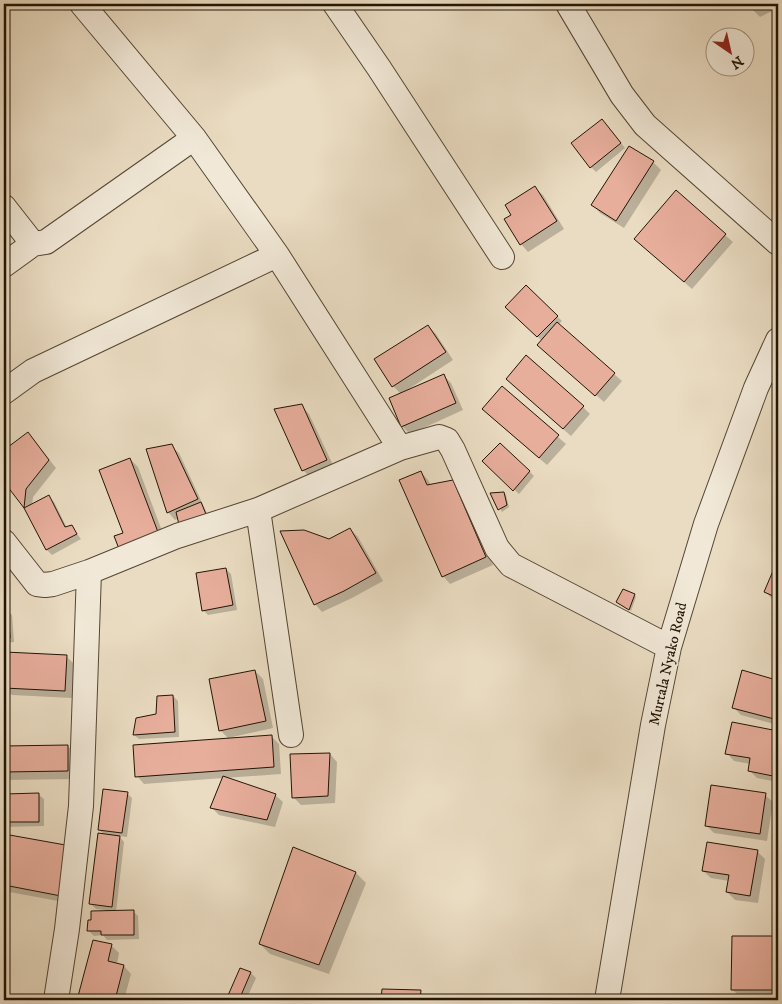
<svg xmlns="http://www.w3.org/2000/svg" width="782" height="1004" font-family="'IM FELL DW Pica',serif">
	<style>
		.shadow { fill: #0003 }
		.building { fill: #e7ae9c; stroke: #211404 }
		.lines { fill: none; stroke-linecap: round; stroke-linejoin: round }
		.minor-casing { stroke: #534634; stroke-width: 26 }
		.minor { stroke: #f1e8d7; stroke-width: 24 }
		.labels { text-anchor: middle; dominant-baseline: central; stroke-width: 4; stroke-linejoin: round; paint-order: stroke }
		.street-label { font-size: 15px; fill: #211404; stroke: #f1e8d7 }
	</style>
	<rect width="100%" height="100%" fill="#eadcc2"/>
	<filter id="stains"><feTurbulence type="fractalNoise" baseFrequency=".004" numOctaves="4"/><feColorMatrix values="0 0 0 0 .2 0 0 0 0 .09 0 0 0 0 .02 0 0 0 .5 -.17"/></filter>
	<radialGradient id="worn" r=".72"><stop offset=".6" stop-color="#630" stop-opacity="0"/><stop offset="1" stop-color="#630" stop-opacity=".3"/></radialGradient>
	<path class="shadow" d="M747 4H778V8L760 17Z
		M607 125 625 148 596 172 591 167Z
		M630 147 653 162 661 170 624 228 600 213 593 205Z
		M535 188 543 195 564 229 528 252 521 244 512 215Z
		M725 235 733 242 692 289 643 246Z
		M526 287 562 321 558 325 622 381 604 402 546 352 542 341 507 307Z
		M428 326 436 334 453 360 404 392 444 376 451 383 463 410 410 434 402 426 401 394 393 386Z
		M515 387 583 407 590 414 571 436Z
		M502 388 566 444 547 465 491 417Z
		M302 406 309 414 334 467 311 478 303 470Z
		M28 433 56 468 33 497 32 506 49 497 54 502 67 528 72 527 81 539 52 555 47 550 25 507 4 479V451Z
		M171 446 179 453 212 524 179 518 175 520 168 512Z
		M130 459 138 467 168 547 124 534Z
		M484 461 529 471 534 476 519 494Z
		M421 472 428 480 431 485 453 482 460 489 493 565 450 584 443 576Z
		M504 493 506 495 509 507 502 512 492 494Z
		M350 529 358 537 383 581 352 598 322 612 315 604 329 540Z
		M778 561V602L773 600 766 592Z
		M226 569 231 574 237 610 208 615 203 610Z
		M634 595 636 597 631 611 618 602Z
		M4 610H7L12 615 14 642 4 643Z
		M66 656 74 664 72 698 12 695 4 688Z
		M778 668V725L741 715 733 707 774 680Z
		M255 671 263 679 273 728 228 738 220 730Z
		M173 696 178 701 179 737 139 739 134 735 158 715Z
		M733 724 778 733V782L757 778 749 770 751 764 734 761 727 753Z
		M271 736 279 744 281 774 225 778 275 795 283 802 275 827 219 815 212 808 223 778 144 784 137 776Z
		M68 746 75 754V779L4 780V747Z
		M330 754 337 762 335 803 301 805 293 797Z
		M127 793 132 798 127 837 119 836 124 842 116 912 133 911 138 916 139 939 107 940 103 935 94 936 89 931 105 912V910L96 909 91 904 105 835 99 830Z
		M4 795H39L44 799V826L4 827Z
		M765 795 773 802 767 841 714 833 706 825Z
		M4 836 70 847 69 903 4 891Z
		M757 851 765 859 758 903 735 900 727 892 729 881 711 878 703 871Z
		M356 873 366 883 329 974 270 954 260 944Z
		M776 938 778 940V997H740L732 989Z
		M94 941 112 946 119 953 117 964 124 966 131 974 124 1000H78Z
		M241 969 251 973 256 978 246 1000H227Z
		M383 990 420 992 425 996V1000H382Z"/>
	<path class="building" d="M602 119 621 143 590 168 571 143Z
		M629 146 654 161 616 221 591 205Z
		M535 186 557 221 520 245 504 219 511 215 505 205Z
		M676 190 726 234 684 282 634 239Z
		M526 285 558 316 537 337 505 307Z
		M557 322 615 373 595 396 537 345Z
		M428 325 446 352 392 387 374 359Z
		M526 355 584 406 563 429 506 379Z
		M444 374 456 403 401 427 389 398Z
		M502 386 559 435 539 458 482 409Z
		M302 404 327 460 302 471 274 409Z
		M28 432 49 460 26 489 24 508 4 482V450Z
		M500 443 530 471 513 491 482 461Z
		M172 444 198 499 167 513 146 449Z
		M130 458 161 540 121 554 114 536 123 533 99 470Z
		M421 471 427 485 453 480 486 557 442 577 399 480Z
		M504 492 507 505 498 510 490 493Z
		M49 495 65 527 72 525 77 534 46 550 24 508Z
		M201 502 208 519 180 529 176 512Z
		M350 528 376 573 344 591 314 605 280 531 304 530 329 539Z
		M778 559V598L764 592Z
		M226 568 233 605 202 611 196 573Z
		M623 589 635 594 629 610 616 602Z
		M4 609H8L10 638H4Z
		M5 652 67 655 65 691 4 688Z
		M777 667H778V720L732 708 742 670 773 679Z
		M255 670 266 721 219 731 209 679Z
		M173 695 175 732 133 735 136 718 156 714 157 696Z
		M732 722 778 731V752L773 776 748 771 750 758 725 754Z
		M272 735 274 767 135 777 133 745Z
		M68 745V771L4 772V746Z
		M330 753 328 796 292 798 290 754Z
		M223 776 276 794 267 820 210 808Z
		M711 785 766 793 760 834 705 826Z
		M103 789 128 792 122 833 98 830Z
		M39 793V822H4V794Z
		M98 833 120 836 112 907 89 904Z
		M4 834 71 846 61 896 4 885Z
		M707 842 758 850 750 896 726 892 729 875 702 871Z
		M293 847 356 872 319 965 259 944Z
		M134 910V935H101V931H87L88 920H91V911Z
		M732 936H776V990H731Z
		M93 940 112 944 108 961 124 965 115 1000H77Z
		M240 968 251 972 239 1000H226Z
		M382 989 421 990 420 1000H381Z"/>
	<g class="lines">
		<defs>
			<path id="minor" d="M82 4 194 138 277 255 400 448
				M335 4 379 68 502 257
				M568 4 622 95 645 125 778 243
				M4 207 33 244
				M4 265 33 244 46 242 194 138
				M4 392 33 371 277 255
				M258 510 291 735
				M4 542 37 584 45 585 53 584 89 572 177 536 258 510 400 448 439 437 447 440 453 450 497 548 511 565 669 647
				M56 1000 67 929 81 806 89 572
				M607 1000 653 725 669 647 706 524 756 388 778 340"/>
		</defs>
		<use href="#minor" class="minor-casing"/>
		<use href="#minor" class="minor"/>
	</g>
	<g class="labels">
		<g class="street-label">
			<text transform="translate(668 664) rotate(-77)">Murtala Nyako Road</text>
		</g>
	</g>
	<rect width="782" height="1004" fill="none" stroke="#eadcc2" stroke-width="20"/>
	<rect x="5" y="5" width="772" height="994" fill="none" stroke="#211404" stroke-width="2.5"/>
	<rect x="10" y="10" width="762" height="984" fill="none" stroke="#211404"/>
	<g transform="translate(730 52) rotate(146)"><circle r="24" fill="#f1e8d7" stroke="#9e9383"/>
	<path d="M0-4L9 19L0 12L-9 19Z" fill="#8f2418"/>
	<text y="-8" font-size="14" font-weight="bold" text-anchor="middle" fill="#211404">N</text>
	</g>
	<rect width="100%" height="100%" filter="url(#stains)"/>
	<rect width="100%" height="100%" fill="url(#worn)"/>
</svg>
